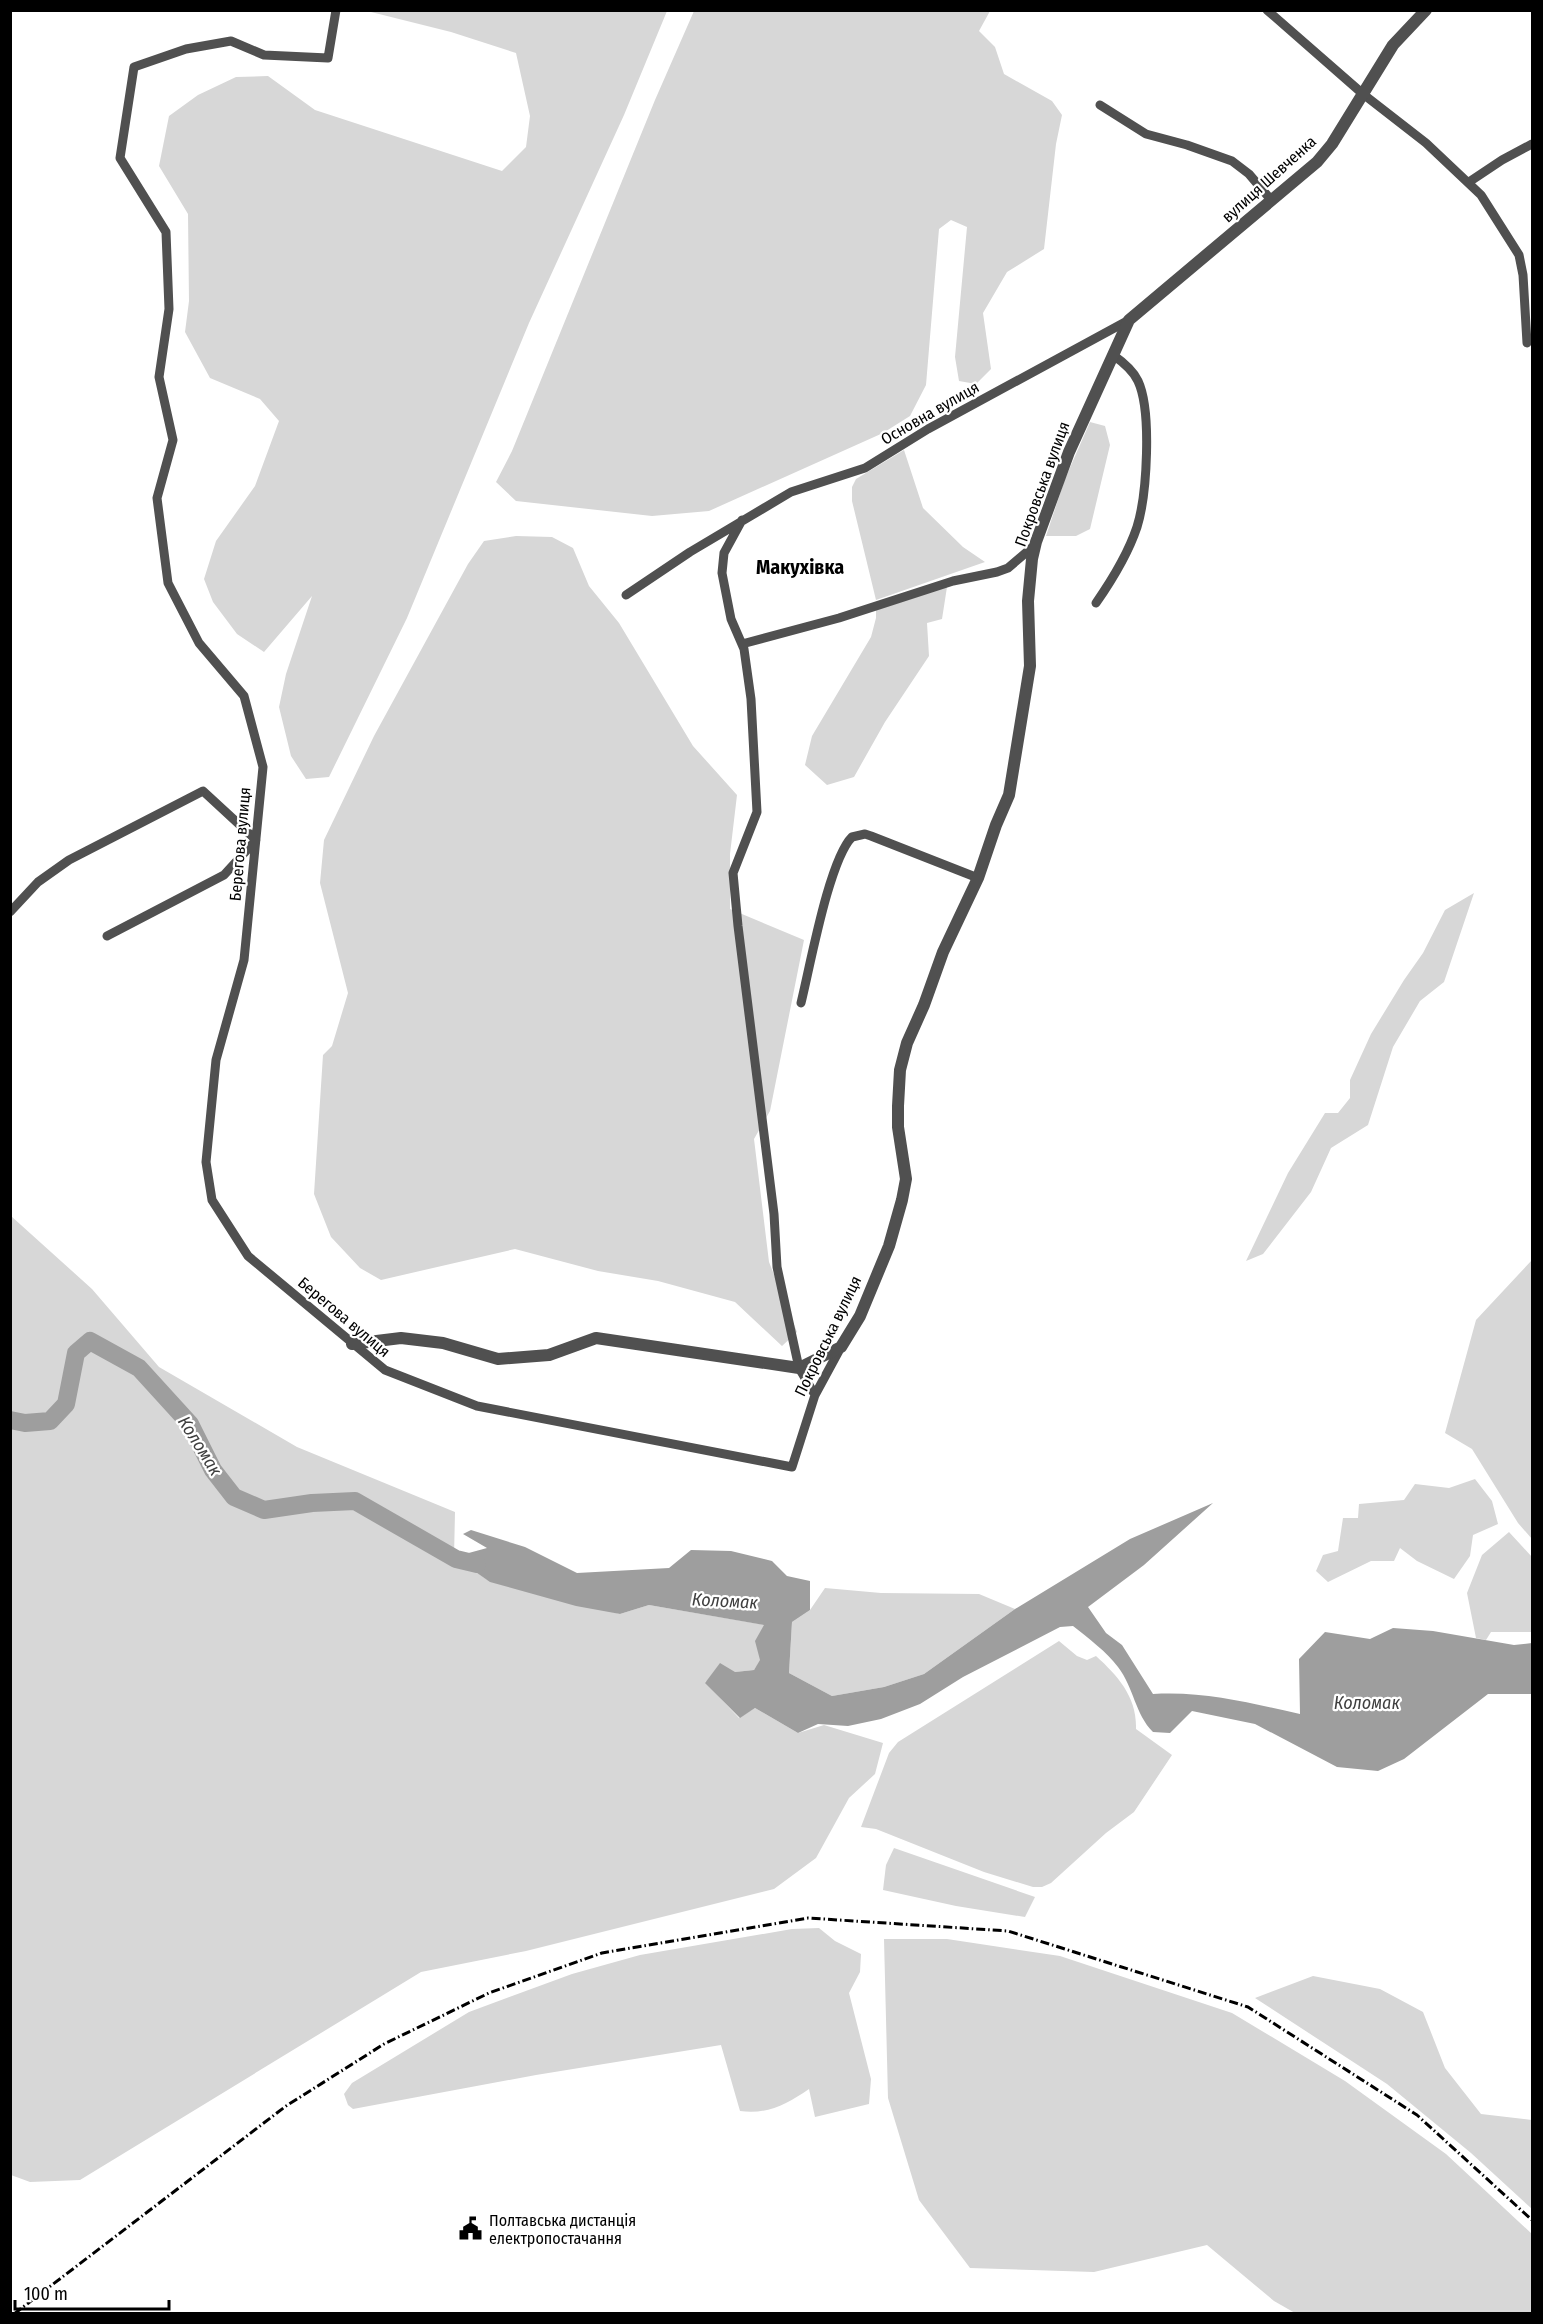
<svg xmlns="http://www.w3.org/2000/svg" width="1543" height="2324" font-family="'Fira Sans Condensed',sans-serif">
	<style>
		.green { fill: #d7d7d7 }
		.water { fill: #9e9e9e }
		.lines { fill: none; stroke-linecap: round; stroke-linejoin: round }
		.river { stroke: #9e9e9e; stroke-width: 18 }
		.minor { stroke: #505050; stroke-width: 9 }
		.tertiary { stroke: #505050; stroke-width: 12 }
		.rail { stroke: #000; stroke-width: 3; stroke-dasharray: 9 3 1.5 3; stroke-linecap: butt }
		.labels { text-anchor: middle; dominant-baseline: central; stroke-width: 4.5; stroke-linejoin: round; paint-order: stroke }
		.street-label { font-size: 16px; fill: #000; stroke: #fff }
		.poi-label { font-size: 16px; fill: #000; stroke: #fff; text-anchor: start }
		.water-label { font-size: 18px; font-style: italic; fill: #3f3f3f; stroke: #fff }
		.quarter-label { font-size: 20px; font-weight: bold; fill: #000; stroke: #fff }
	</style>
	<rect width="100%" height="100%" fill="#fff"/>
	<path class="green" d="M367 11H667L624 115 529 323 407 618 329 777 306 779 291 756 279 707 286 674 312 596 264 652 237 634 213 602 204 579 216 541 255 486 279 421 260 399 210 378 185 332 189 301 188 214 159 166 169 116 198 95 236 77 268 76 315 110 502 171 526 147 530 116 516 53 451 32Z
		M694 11H990L979 31 995 47 1004 74 1052 101 1062 115 1056 144 1044 249 1007 272 983 313 991 369 976 384 959 381 955 357 967 227 951 220 939 229 926 385 910 416 883 433 709 511 652 516 516 501 496 482 512 451 655 100Z
		M1090 422 1105 426 1110 445 1090 529 1076 536H1046L1065 479Z
		M904 450 923 508 963 547 985 562 876 600 852 501V487L856 479Z
		M516 536 552 537 573 548 589 586 619 623 693 746 737 795 730 854V909L804 940 770 1111 754 1139 769 1262 797 1332 782 1346 735 1302 658 1281 598 1271 515 1249 381 1280 360 1268 331 1237 314 1194 323 1055 332 1046 348 993 320 883 324 840 374 736 468 564 484 541Z
		M947 587 942 619 927 623 929 656 885 722 854 777 827 785 805 765 812 736 871 637 876 618V610Z
		M1474 893 1444 982 1420 1001 1393 1047 1368 1125 1331 1148 1311 1192 1263 1254 1246 1261 1288 1173 1325 1113H1338L1350 1098V1080L1371 1034 1404 980 1423 953 1445 910Z
		M11 1216 92 1289 159 1367 297 1447 455 1512 454 1557 486 1579 620 1614 649 1605 765 1625 761 1660 754 1670 735 1672 705 1682 739 1718 755 1708 798 1733 824 1725 883 1743 875 1774 849 1798 816 1858 774 1889 526 1951 421 1972 80 2180 30 2182 11 2175Z
		M1532 1260V1539L1518 1523 1472 1449 1445 1433 1476 1320Z
		M1475 1479 1492 1501 1498 1524 1473 1535 1470 1556 1454 1579 1417 1561 1400 1548 1394 1561H1371L1328 1582 1316 1571 1323 1555 1338 1551 1343 1518H1358L1359 1504 1404 1500 1415 1484 1449 1488Z
		M1509 1532 1532 1557V1632H1491L1486 1640 1476 1638 1467 1593 1482 1555Z
		M825 1588 881 1593 979 1594 1015 1609 924 1674 884 1687 832 1696 789 1673 792 1622 810 1610Z
		M1059 1641 1077 1656 1087 1660 1096 1656C1118 1676 1137 1697 1136 1729L1172 1755 1134 1812 1106 1833 1051 1883 1042 1887H1033L984 1872 876 1829 861 1827 889 1753 898 1742Z
		M894 1848 1035 1897 1025 1917 956 1906 883 1890 886 1865Z
		M819 1928 835 1941 861 1954 860 1972 849 1993 871 2079 869 2104 815 2117 809 2089C787 2104 767 2115 740 2111L721 2045 536 2075 353 2109 348 2105 344 2094 352 2083 469 2012 572 1974 640 1955 792 1929Z
		M884 1939H947L1060 1956 1232 2013 1345 2081 1446 2154 1532 2234V2313H1295L1274 2301 1207 2245 1094 2272 970 2268 919 2200 888 2098Z
		M1313 1976 1380 1989 1423 2012 1445 2068 1481 2114 1532 2120V2209L1471 2153 1387 2084 1255 1998Z"/>
	<path class="water" d="M1213 1503 1144 1565 1088 1607 1106 1633 1122 1645 1153 1694C1206 1691 1249 1703 1300 1714L1299 1659 1325 1632 1370 1639 1393 1628 1433 1631 1514 1645 1532 1643V1694H1488L1404 1759 1378 1771 1337 1767 1255 1724 1192 1711 1170 1733 1153 1732C1135 1714 1134 1688 1118 1667 1107 1652 1088 1638 1073 1626L1060 1627 963 1677 920 1704 881 1719 848 1726 818 1724 798 1733 755 1708 740 1718 705 1683 720 1663 735 1672 754 1670 760 1660 755 1641 764 1625 649 1605 620 1614 576 1606 490 1582 454 1557 487 1548 463 1534 471 1530 525 1547 577 1573 669 1568 691 1550 731 1551 772 1561 787 1576 810 1581V1610L792 1622 789 1673 832 1696 884 1687 924 1674 1015 1609 1130 1539Z"/>
	<g class="lines">
		<path class="river" d="M10 1420 25 1423 50 1421 66 1404 76 1353 90 1341 139 1368 190 1424 213 1470 234 1497 264 1510 312 1503 355 1501 456 1559 477 1564"/>
		<path class="minor" d="M336 10 328 58 264 55 231 41 186 49 134 67 120 158 166 232 169 309 159 377 173 440 157 498 168 583 199 643 244 696 263 767 244 960 216 1060 206 1162 212 1200 248 1256 385 1370 477 1406 792 1467 815 1395 841 1347
			M1267 10 1363 94 1426 143 1481 195 1519 255 1523 275 1527 343
			M1100 105 1146 134 1187 145 1232 161 1249 174 1272 201
			M1469 182 1502 160 1532 144
			M742 520 724 553 722 573 731 619 744 649 751 699 757 812 733 873 738 926 774 1214 777 1267 799 1368 815 1395
			M626 595 690 552 791 492 865 468 928 429 1129 320
			M1096 603C1112 580 1128 554 1137 527 1147 495 1152 411 1138 381 1133 370 1123 362 1113 355
			M742 644 839 618 953 581 997 572 1008 568 1035 545
			M10 912 38 882 69 860 203 791 256 840 224 875 107 936
			M801 1003C810 967 829 860 852 837L865 834 871 836 978 878"/>
		<path class="tertiary" d="M352 1344 401 1338 443 1343 498 1359 549 1355 596 1338 799 1368 841 1347 860 1316 889 1246 902 1200 906 1179 898 1127V1106L900 1070 907 1043 924 1005 943 952 978 878 996 825 1009 795 1030 666 1028 601 1032 559 1036 542 1069 452 1129 320 1317 162 1332 144 1393 45 1426 10"/>
		<path class="rail" d="M14 2314 286 2106 384 2044 489 1993 602 1953 808 1918 1008 1931 1248 2007 1417 2115 1532 2220"/>
	</g>
	<defs>
		<symbol id="civic-bare" viewBox="-9 -9 18 18"><path d="M-.6-6.5H3V-4.5H.6V-3L4-1V1h2V6H-6V1h2V-1L-.6-3ZM-1.2 2.5V6h2.4V2.5Z" fill="#000" stroke="#fff" stroke-width="2.5" paint-order="stroke"/></symbol>
	</defs>
	<g fill-rule="evenodd">
		<use href="#civic-bare" x="454" y="2212" width="33" height="33"/>
	</g>
	<g class="labels">
		<g class="street-label">
			<text transform="translate(1269 179) rotate(-42)">вулиця Шевченка</text>
			<text transform="translate(930 413) rotate(-30)">Основна вулиця</text>
			<text transform="translate(1042 484) rotate(-70)">Покровська вулиця</text>
			<text transform="translate(240 844) rotate(-85)">Берегова вулиця</text>
			<text transform="translate(344 1317) rotate(40)">Берегова вулиця</text>
			<text transform="translate(828 1336) rotate(-64)">Покровська вулиця</text>
		</g>
		<g class="poi-label">
			<text x="489" y="2220">Полтавська дистанція<tspan x="489" dy="18">електропостачання</tspan></text>
		</g>
		<g class="water-label">
			<text transform="translate(200 1446) rotate(58)">Коломак</text>
			<text transform="translate(725 1601) rotate(3)">Коломак</text>
			<text x="1367" y="1703">Коломак</text>
		</g>
		<g class="quarter-label">
			<text x="800" y="567">Макухівка</text>
		</g>
	</g>
	<rect width="1543" height="2324" fill="none" stroke="#000000" stroke-width="24"/>
	<path d="M15 2300v9h154v-9" fill="none" stroke="#000000" stroke-width="3"/>
	<text x="24" y="2300" font-size="18" fill="#000000" stroke="#ffffff" stroke-width="4.5" paint-order="stroke">100 m</text>
</svg>
